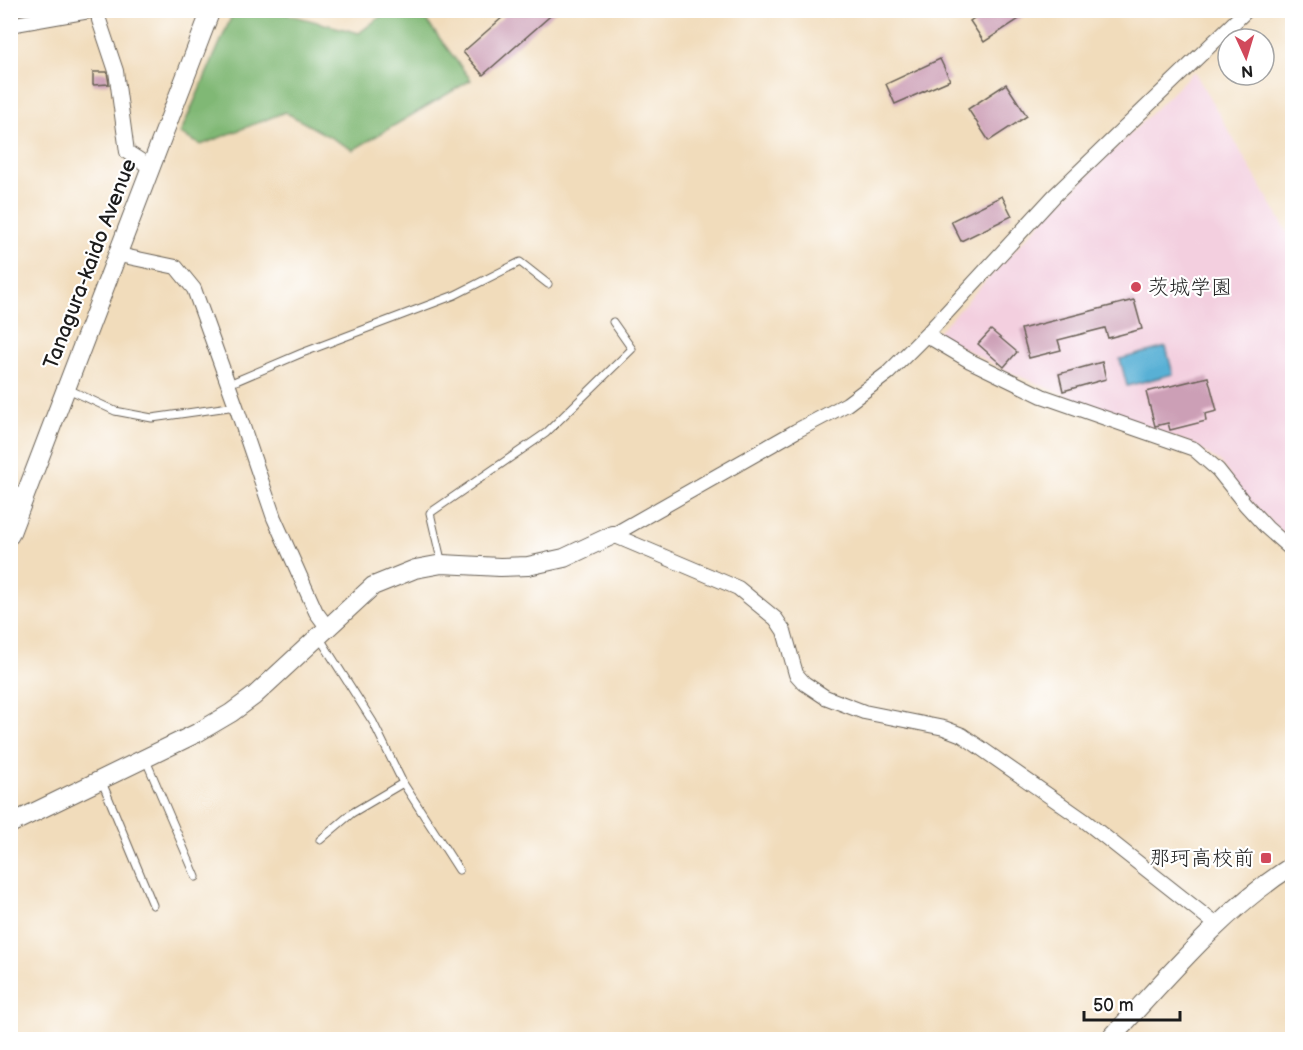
<svg xmlns="http://www.w3.org/2000/svg" width="1303" height="1050" font-family="'Balsamiq Sans','Klee One',sans-serif">
	<style>
		.built { fill: #f3cfdf }
		.forest { fill: #80b875; stroke: #4e6a48; stroke-width: 1.5 }
		.water { fill: #58b0d5; stroke: #3a6678; stroke-width: 1.5 }
		.building { fill: #cc9fb6 }
		.lines { fill: none; stroke-linecap: round; stroke-linejoin: round }
		.lane-casing { stroke: #675f54; stroke-width: 9 }
		.street-casing { stroke: #675f54; stroke-width: 16 }
		.secondary-casing { stroke: #675f54; stroke-width: 20 }
		.lane { stroke: #fff; stroke-width: 7 }
		.street { stroke: #fff; stroke-width: 14 }
		.secondary { stroke: #fff; stroke-width: 18 }
		.poi-dot { fill: #d1495b; stroke: #fff; stroke-width: 2 }
		.labels { text-anchor: middle; dominant-baseline: central; stroke-width: 4.5; stroke-linejoin: round; paint-order: stroke }
		.street-label { font-size: 21px; fill: #1c1c1c; stroke: #fff }
		.poi-label { font-size: 21px; fill: #1c1c1c; stroke: #fff; text-anchor: start }
	</style>
	<rect width="100%" height="100%" fill="#fff"/>
	<filter id="ink" filterUnits="userSpaceOnUse"><feTurbulence type="fractalNoise" baseFrequency=".0167" numOctaves="2"/><feDisplacementMap in="SourceGraphic" scale="12" xChannelSelector="R" yChannelSelector="G"/><feConvolveMatrix kernelMatrix="1 2 1 2 8 2 1 2 1" color-interpolation-filters="sRGB"/></filter>
	<filter id="wash" filterUnits="userSpaceOnUse"><feTurbulence type="fractalNoise" baseFrequency=".008" numOctaves="4" result="noise"/><feDisplacementMap in="SourceGraphic" scale="24" xChannelSelector="R" yChannelSelector="G"/><feGaussianBlur stdDeviation="1.35" result="paint"/><feColorMatrix in="noise" values="0 0 0 0 0 0 0 0 0 0 0 0 0 0 0 0 0 1.4 0 .05"/><feComposite in="paint" operator="in"/></filter>
	<g filter="url(#wash)">
		<rect width="100%" height="100%" fill="#f1dcbb"/>
		<path class="built" d="M1194 71 1292 240V543L1239 489 1221 463 1193 444 1133 423 1009 372 936 334 1044 219Z"/>
		<path class="forest" d="M234 11H285L286 14 359 33 388 11H419L471 80 353 150 285 112 201 145 180 134Z"/>
		<path class="water" d="M1166 347 1173 374 1127 386 1120 359Z"/>
		<g id="blocks">
			<path class="building" d="M511 10H557L483 75 463 52Z
				M986 10H1033L984 42 970 21Z
				M940 59 950 80 895 104 886 84Z
				M93 72H107L109 84 93 85Z
				M1006 84 1027 116 989 141 968 109Z
				M1002 196 1012 216 961 241 951 221Z
				M1134 300 1142 329 1108 338 1105 328 1058 340 1061 350 1029 358 1021 329Z
				M991 330 1017 352 1004 367 978 344Z
				M1102 362 1106 379 1063 391 1059 374Z
				M1208 377 1217 411 1205 414 1206 421 1170 430 1168 423 1155 426 1146 392Z"/>
		</g>
	</g>
	<g filter="url(#ink)">
		<use href="#blocks" fill-opacity="0" stroke="#675f54" stroke-width="1.5"/>
		<g class="lines">
			<defs>
				<path id="lane" d="M10 366 12 365
					M229 384 302 353 455 295 520 262 548 284
					M68 389 115 411 152 418 236 406
					M442 564 430 513 546 433 632 349 613 322
					M319 637 373 722 403 783 459 870
					M145 758 196 877
					M102 782 153 905
					M320 840 352 813 403 783"/>
				<path id="street" d="M98 10 99 20 116 71 127 152 152 168
					M10 25 95 10
					M119 255 176 267 194 289 236 406 274 518 316 612 327 627
					M926 335 970 361 1042 396 1194 449 1218 470 1245 504 1267 528 1292 550
					M613 535 796 431 847 404 888 373 926 335 1055 195 1247 10
					M613 535 738 588 776 619 784 631 796 674 804 683 825 697 864 712 944 728 962 735 1085 821 1218 926"/>
				<path id="secondary" d="M10 535 211 10
					M10 824 197 733 231 713 254 696 373 586 415 569 442 564 500 567 528 566 564 558 613 535
					M1109 1040C1166 979 1221 911 1292 866"/>
			</defs>
			<use href="#lane" class="lane-casing"/>
			<use href="#street" class="street-casing"/>
			<use href="#secondary" class="secondary-casing"/>
			<use href="#lane" class="lane"/>
			<use href="#street" class="street"/>
			<use href="#secondary" class="secondary"/>
		</g>
	</g>
	<g class="poi-dot">
		<circle cx="1136" cy="287" r="6"/>
		<rect x="1260" y="852" width="12" height="12" rx="3"/>
	</g>
	<g class="labels">
		<g class="street-label">
			<text transform="translate(90 264) rotate(-69)">Tanagura-kaido Avenue</text>
		</g>
		<g class="poi-label">
			<text x="1148" y="287">茨城学園</text>
			<text x="1254" y="858" text-anchor="end">那珂高校前</text>
		</g>
	</g>
	<rect width="1303" height="1050" fill="none" stroke="#fff" stroke-width="36"/>
	<g transform="translate(1246 57) rotate(176)"><circle r="28" fill="#ffffff" stroke="#a4a4a4" stroke-width="1.5"/>
	<path d="M0-4.5L10 22L0 15L-10 22Z" fill="#d1495b"/>
	<text y="-9" font-size="16" font-weight="bold" text-anchor="middle" fill="#1c1c1c">N</text>
	</g>
	<path d="M1084 1011v9h96v-9" fill="none" stroke="#1c1c1c" stroke-width="3"/>
	<text x="1093" y="1011" font-size="18" fill="#1c1c1c" stroke="#ffffff" stroke-width="4.5" paint-order="stroke">50 m</text>
</svg>
